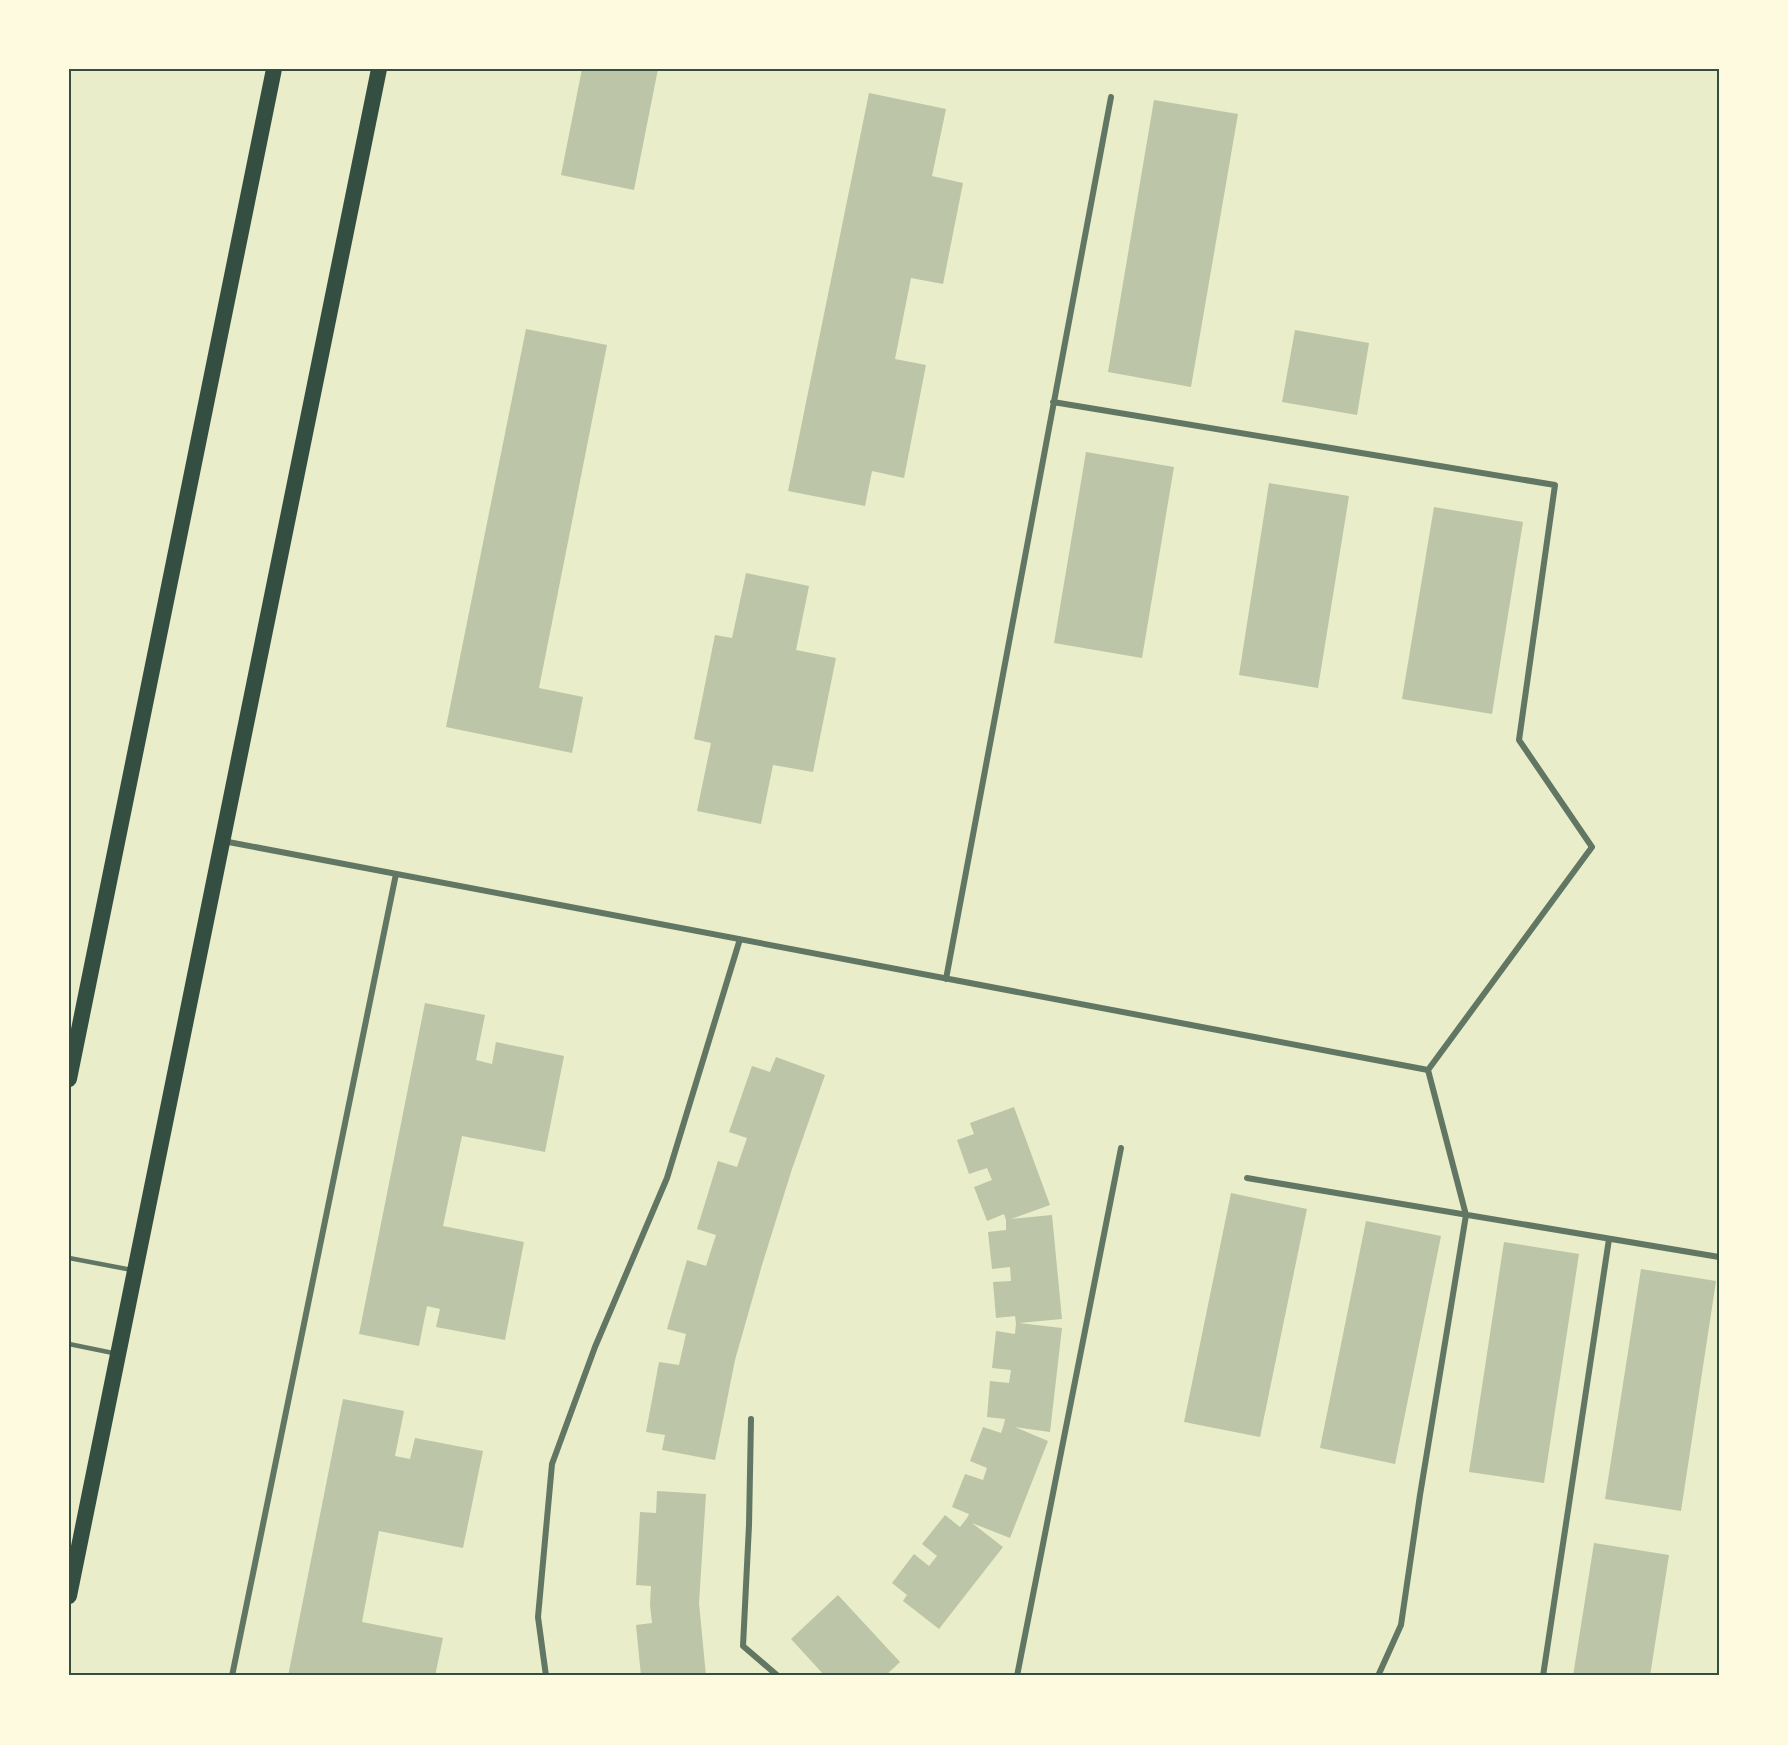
<svg xmlns="http://www.w3.org/2000/svg" width="1788" height="1745" font-family="Cabin,sans-serif">
	<style>
		.building { fill: #bcc5a7 }
		.lines { fill: none; stroke-linecap: round; stroke-linejoin: round }
		.service { stroke: #617663; stroke-width: 4.5 }
		.minor { stroke: #617663; stroke-width: 6 }
		.trunk { stroke: #344e41; stroke-width: 16 }
		.neatline { fill: none; stroke: #344e41; stroke-width: 2 }
	</style>
	<rect width="100%" height="100%" fill="#e9edc9"/>
	<path class="building" d="M582 69H658L634 190 561 175Z
		M869 93 946 109 932 176 963 183 943 284 911 278 895 359 926 365 904 478 872 471 865 506 788 491Z
		M1154 100 1238 114 1191 387 1108 372Z
		M526 329 607 345 539 688 583 697 572 753 446 727Z
		M1295 330 1369 343 1357 415 1282 402Z
		M1086 452 1174 467 1142 658 1054 643Z
		M1269 483 1349 496 1318 688 1239 675Z
		M1434 507 1523 522 1492 714 1402 699Z
		M746 573 809 586 796 650 836 658 813 772 773 765 761 824 697 811 711 743 694 739 715 635 732 638Z
		M425 1003 485 1015 476 1060 492 1064 496 1042 564 1056 545 1152 462 1136 443 1226 524 1242 505 1340 436 1327 440 1309 427 1306 419 1346 359 1334Z
		M776 1057 825 1075 792 1169 762 1265 735 1360 715 1460 662 1450 665 1435 646 1432 659 1362 679 1365 686 1334 667 1329 687 1260 706 1266 716 1235 697 1229 718 1161 737 1167 747 1138 729 1132 752 1066 770 1072Z
		M1014 1107 1050 1205 1011 1219 1052 1215 1062 1319 1019 1323 1062 1328 1050 1432 1015 1427 1048 1441 1010 1538 972 1523 1003 1547 939 1629 903 1601 907 1595 892 1583 914 1554 929 1566 937 1556 922 1544 945 1515 960 1527 967 1518 969 1514 952 1507 965 1474 983 1480 987 1468 970 1461 983 1427 1001 1433 1004 1424 1005 1419 987 1417 990 1381 1009 1383 1011 1370 992 1368 996 1331 1015 1334 1016 1323 1015 1316 996 1318 993 1282 1011 1281 1010 1267 992 1269 988 1232 1006 1230V1220L1004 1214 987 1221 974 1187 992 1180 987 1168 969 1174 957 1140 974 1134 970 1123Z
		M1231 1193 1307 1209 1260 1437 1184 1422Z
		M1366 1221 1441 1236 1395 1464 1320 1448Z
		M1504 1242 1579 1254 1544 1483 1469 1472Z
		M1641 1269 1716 1281 1681 1511 1605 1499Z
		M343 1399 404 1411 395 1456 410 1459 415 1438 483 1451 463 1548 379 1531 362 1622 443 1638 435 1676H288Z
		M657 1491 706 1494 699 1603 706 1676H641L636 1625 652 1623 650 1605 651 1586 636 1585 640 1512 656 1513Z
		M1594 1543 1669 1555 1650 1676H1573Z
		M838 1595 900 1662 885 1676H825L791 1639Z"/>
	<g class="lines">
		<path class="service" d="M69 1258 132 1270
			M69 1344 113 1353"/>
		<path class="minor" d="M1053 402 1555 485 1519 740 1592 847 1428 1070
			M223 841 1428 1070 1466 1215 1420 1495 1401 1625 1378 1676
			M946 979 1111 97
			M1247 1178 1719 1257
			M751 1419 749 1525 743 1646 778 1676
			M232 1676 396 874
			M546 1676 538 1617 552 1464 595 1347 667 1178 740 939
			M1017 1676 1121 1148
			M1543 1676 1609 1239"/>
		<path class="trunk" d="M69 1079 274 69
			M69 1596 379 69"/>
	</g>
	<rect width="1788" height="1745" fill="none" stroke="#fefae0" stroke-width="141"/>
	<rect x="70" y="70" width="1648" height="1604" class="neatline"/>
</svg>
